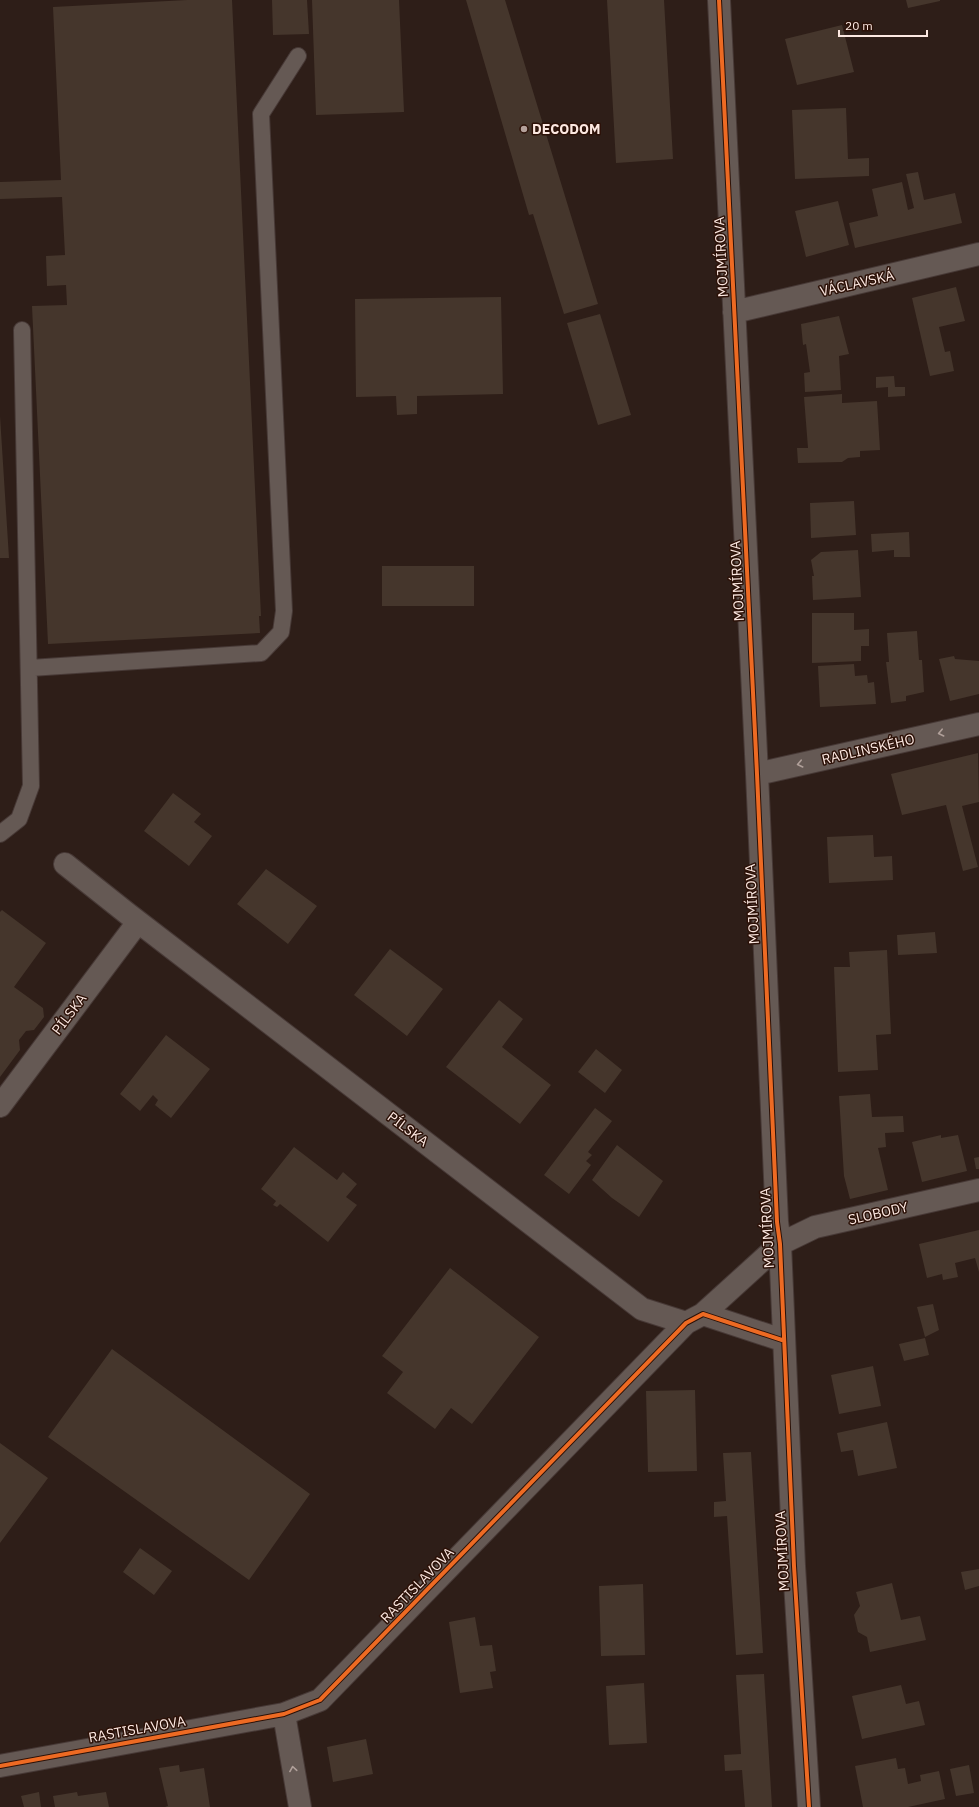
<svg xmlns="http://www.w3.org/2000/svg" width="979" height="1807" font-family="'IBM Plex Sans',sans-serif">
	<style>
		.building { fill: #45362c }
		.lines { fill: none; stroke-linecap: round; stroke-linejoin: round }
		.lane-casing { stroke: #473936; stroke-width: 18 }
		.street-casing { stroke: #473936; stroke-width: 24 }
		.lane { stroke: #655954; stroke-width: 16 }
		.street { stroke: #655954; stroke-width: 22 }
		.cycleway-casing { stroke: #2c1107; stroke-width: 6 }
		.cycleway { stroke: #ed6a23; stroke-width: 4 }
		.oneway { stroke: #b0a09a }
		.poi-dot { fill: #b4a19b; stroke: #2c1107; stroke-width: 1.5 }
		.labels { text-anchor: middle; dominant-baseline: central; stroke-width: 3; stroke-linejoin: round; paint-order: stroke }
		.poi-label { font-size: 14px; font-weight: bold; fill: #fce8e1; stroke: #2c1107; text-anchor: start }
		.street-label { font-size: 14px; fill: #fce8e1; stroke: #2c1107 }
	</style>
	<rect width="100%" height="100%" fill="#2e1e18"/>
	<path class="building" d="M187 0H232L261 616H259L260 633 48 644 32 306 67 305 66 285 47 286 46 256 65 255 62 197 0 199V182L61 180 53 7Z
		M272 0H307L309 34 273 35Z
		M312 0H399L404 112 316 115Z
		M466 0H505L598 304 564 314 533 214 529 215Z
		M607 0H664L673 159 616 163Z
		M906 0H940V1L908 8Z
		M842 25 854 72 797 85 785 39Z
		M846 108 848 159 869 158V176L795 179 792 110Z
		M918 172 924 200 955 193 962 223 855 248 849 223 878 216 872 189 902 182 908 210 914 208 906 174Z
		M838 201 849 245 806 257 795 211Z
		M956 287 965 321 939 327 945 352 950 351 954 371 930 376 912 298Z
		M501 297 503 394 417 396V414L397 415 396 396 356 397 355 299Z
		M600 314 631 415 598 425 567 323Z
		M839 316 849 354 839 356 841 390 805 392 804 373 810 372 806 344 803 345 801 324Z
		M894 376 895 387H905V396L888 397V387L876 388V377Z
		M842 394V403L877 401 880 450 860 451V457L848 458 842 462 798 463 797 448H808L804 397Z
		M0 416 9 558H0Z
		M854 501 856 535 811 538 810 503Z
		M909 532 910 557H894V550L872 552 871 534Z
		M858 550 861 597 813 600 812 576H814L811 560 821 552Z
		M382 566H474V606H382Z
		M812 613H854V630L869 629V646H861V661L812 663Z
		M917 631 919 660H922L924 692 906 696V701L891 703 886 662H889L887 633Z
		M954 656 955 659 979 661V694L950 701 939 659Z
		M854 664 855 676 867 675 868 683 874 682 876 704 820 707 818 666Z
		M978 753 979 802 962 806 978 867 963 871 946 805 902 815 891 774Z
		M173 793 201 814 194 822 212 836 189 866 144 831Z
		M873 835 874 857 892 856 893 880 829 883 827 837Z
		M266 869 317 906 288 944 237 904Z
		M2 910 46 943 14 987 43 1008 44 1017 34 1030 26 1031 19 1040 20 1050 0 1077V912Z
		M935 932 937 953 898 955 897 935Z
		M390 949 443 989 407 1036 354 995Z
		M887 950 891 1034 876 1035 878 1070 838 1072 834 967H850L849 952Z
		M499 1000 523 1019 502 1047 551 1085 520 1124 446 1067Z
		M166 1035 210 1069 171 1118 155 1105 158 1100 153 1095 140 1111 120 1094Z
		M596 1049 622 1070 605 1093 578 1072Z
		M870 1094 872 1117 903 1116 904 1132 885 1133 886 1147 878 1148 888 1190 850 1199 844 1176 839 1096Z
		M595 1108 612 1121 588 1152 592 1155 586 1161 591 1165 569 1194 544 1175Z
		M941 1135V1138L958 1135 967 1171 922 1182 912 1142Z
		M617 1145 663 1181 639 1217 612 1198 592 1180Z
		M294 1147 337 1180 343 1172 357 1184 346 1197 357 1205 328 1242 280 1204 277 1207 273 1205 276 1201 261 1189Z
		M979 1157V1169H976L974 1158Z
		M979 1230V1272L975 1258 955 1263 958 1277 943 1280 942 1274 927 1278 919 1244Z
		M450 1268 539 1337 472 1424 451 1408 435 1429 387 1393 403 1372 382 1356Z
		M933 1304 939 1330 925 1337 917 1307Z
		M925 1338 929 1355 904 1361 899 1344Z
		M112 1349 310 1494 249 1580 48 1437Z
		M873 1366 881 1406 839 1414 831 1375Z
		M695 1390 697 1471 648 1472 646 1391Z
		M887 1422 897 1468 858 1476 853 1450 841 1452 837 1433Z
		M0 1443 48 1478 0 1543Z
		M751 1452 763 1653 736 1655 727 1516 714 1517V1502L726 1501 723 1453Z
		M140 1548 172 1571 154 1595 123 1572Z
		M979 1569V1586L965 1590 961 1572Z
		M892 1583 901 1620 920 1616 926 1640 870 1652 867 1637 858 1632 854 1615 860 1606 856 1592Z
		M643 1584 645 1655 601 1656 599 1586Z
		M475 1617 480 1646 492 1645 496 1671 490 1672 493 1688 460 1693 449 1622Z
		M764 1674 772 1807H745L742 1770 725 1771 724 1755 741 1754 736 1675Z
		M644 1683 647 1743 609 1745 606 1686Z
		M901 1685 906 1704 919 1701 925 1725 862 1739 852 1696Z
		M366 1739 373 1774 333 1782 327 1747Z
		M896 1758 898 1769 905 1768 908 1784 921 1781 920 1775 939 1771 945 1799 908 1807H863L855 1766Z
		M179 1765 180 1772 204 1768 210 1807H165L168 1806 159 1768Z
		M969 1765 974 1793 956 1796 950 1769Z
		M39 1792 41 1807H24L21 1796Z
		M77 1792 78 1796 106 1792 109 1807H55L53 1796Z"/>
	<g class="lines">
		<defs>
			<path id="lane" d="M30 668 261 653 281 632 284 611 261 114 298 56
				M0 834 19 819 31 786 22 330"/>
			<path id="street" d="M719 0 757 774 777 1222 780 1244 794 1566 809 1807
				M734 312 979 254
				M757 774 979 724
				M65 864 128 914 642 1309 686 1323
				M0 1106 138 922
				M703 1314 780 1244 815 1227 979 1190
				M284 1714 300 1807
				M0 1766 284 1714 320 1700 686 1323 703 1314 782 1340"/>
		</defs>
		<use href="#lane" class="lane-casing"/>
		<use href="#street" class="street-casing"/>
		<use href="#lane" class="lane"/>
		<use href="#street" class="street"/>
		<defs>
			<path id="cycleway" d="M719 0 757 774 777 1222 780 1244 794 1566 809 1807
				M0 1766 284 1714 320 1700 686 1323 703 1314 782 1340"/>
		</defs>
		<use href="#cycleway" class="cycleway-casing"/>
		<use href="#cycleway" class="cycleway"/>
	</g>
	<defs><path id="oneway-chevron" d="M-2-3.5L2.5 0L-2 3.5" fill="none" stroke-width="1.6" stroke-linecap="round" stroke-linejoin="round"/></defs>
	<g class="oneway">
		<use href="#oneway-chevron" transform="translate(941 733) rotate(167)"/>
		<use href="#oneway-chevron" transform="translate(800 764) rotate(167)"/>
		<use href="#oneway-chevron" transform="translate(293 1769) rotate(-99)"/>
	</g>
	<circle class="poi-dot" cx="524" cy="129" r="4"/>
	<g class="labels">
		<g class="poi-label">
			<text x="532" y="129">DECODOM</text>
		</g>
		<g class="street-label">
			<text transform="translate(721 257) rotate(-93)">MOJMÍROVA</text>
			<text transform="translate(857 283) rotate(-13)">VÁCLAVSKÁ</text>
			<text transform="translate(737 581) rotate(-93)">MOJMÍROVA</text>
			<text transform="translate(868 749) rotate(-13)">RADLINSKÉHO</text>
			<text transform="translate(752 904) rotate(-93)">MOJMÍROVA</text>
			<text transform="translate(69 1014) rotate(-53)">PÍLSKA</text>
			<text transform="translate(408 1129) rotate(37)">PÍLSKA</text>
			<text transform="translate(878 1213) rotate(-13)">SLOBODY</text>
			<text transform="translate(767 1228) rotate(-93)">MOJMÍROVA</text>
			<text transform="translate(782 1551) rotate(-93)">MOJMÍROVA</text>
			<text transform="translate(417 1585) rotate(-46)">RASTISLAVOVA</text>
			<text transform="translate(137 1729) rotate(-10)">RASTISLAVOVA</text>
		</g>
	</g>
	<path d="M839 30v6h88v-6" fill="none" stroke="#fce8e1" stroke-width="2"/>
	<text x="845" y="30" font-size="12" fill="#fce8e1" stroke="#2c1107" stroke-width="3" paint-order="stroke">20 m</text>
</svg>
